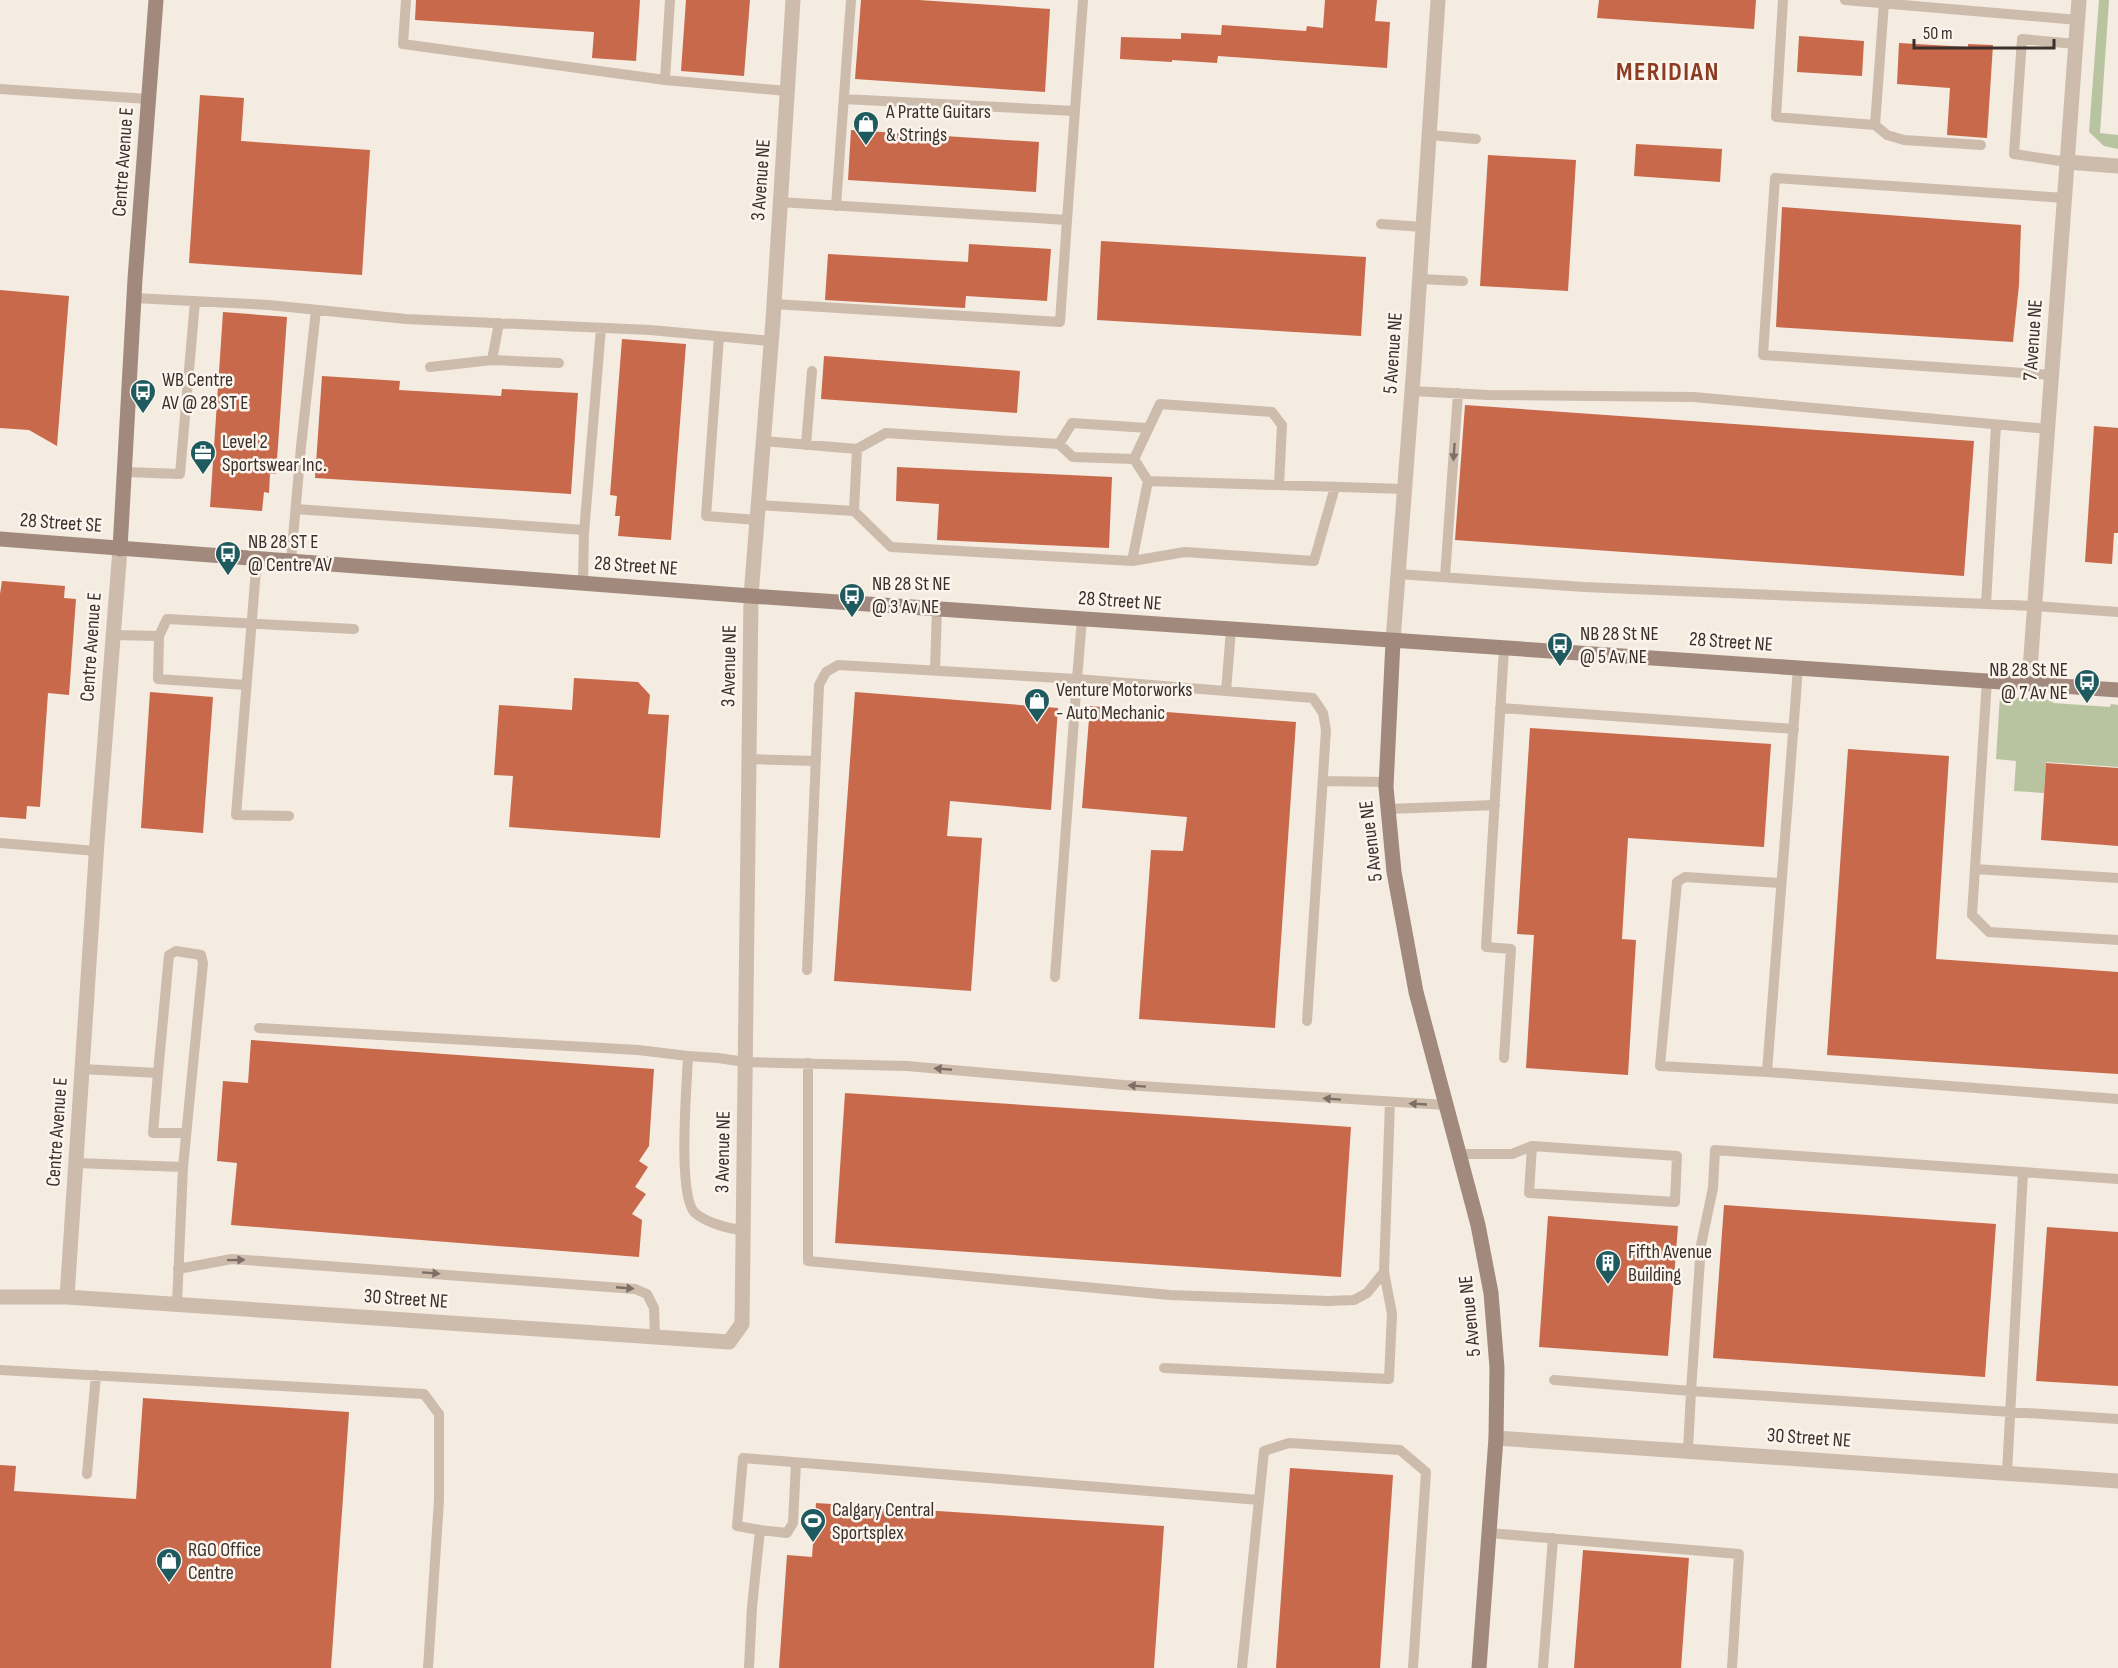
<svg xmlns="http://www.w3.org/2000/svg" width="2118" height="1668" font-family="'Sofia Sans Condensed',sans-serif">
	<style>
		.green { fill: #b8c4a0 }
		.building { fill: #c8694b }
		.lines { fill: none; stroke-linecap: round; stroke-linejoin: round }
		.lane { stroke: #cdbbac; stroke-width: 10 }
		.street { stroke: #cdbbac; stroke-width: 15 }
		.secondary { stroke: #a18a7d; stroke-width: 15 }
		.oneway { fill: #7d6f65 }
		.labels { text-anchor: middle; dominant-baseline: central; stroke-width: 5; stroke-linejoin: round; paint-order: stroke }
		.poi-label { font-size: 20px; fill: #3b302b; stroke: #fbf5ee; text-anchor: start }
		.street-label { font-size: 20px; fill: #3b302b; stroke: #fbf5ee }
		.district-label { font-size: 26px; font-weight: bold; letter-spacing: 1.5px; fill: #8c3b22; stroke: #fbf5ee }
	</style>
	<rect width="100%" height="100%" fill="#f4ebe1"/>
	<path class="green" d="M2099 0H2109L2100 133 2118 135V149L2104 146 2089 132Z
		M2000 696 2053 700V703L2110 707 2111 704 2118 705V767L2046 762 2044 793 2014 791 2016 761 1996 759Z"/>
	<path class="building" d="M416 0H640L636 61 592 58 594 32 415 20Z
		M686 0H750L744 76 681 71Z
		M861 0H919L1050 9 1045 92 855 79Z
		M1325 0H1377L1375 21 1390 22 1387 68 1218 56 1217 63 1172 60V62L1120 59 1121 37 1181 39V33L1221 35 1222 25 1306 31 1307 26 1323 28Z
		M1599 0H1756L1754 29 1597 18Z
		M1799 36 1864 41 1862 76 1797 72Z
		M1899 43 1968 47V44L1993 45 1987 138 1947 135 1950 88 1897 84Z
		M200 95 244 98 241 141 370 150 362 275 189 263Z
		M851 130 1039 142 1036 192 848 180Z
		M1636 144 1722 149 1720 182 1634 176Z
		M1488 155 1576 160 1568 291 1480 286Z
		M1782 207 2021 225 2019 285 2013 342 1776 327Z
		M1101 241 1366 257 1361 336 1097 320Z
		M969 244 1051 249 1047 301 966 296 965 308 825 300 828 254 968 262Z
		M0 290 69 296 57 446 29 430 0 428Z
		M223 312 287 317 276 474H270L269 493 264 492 262 511 210 507Z
		M622 339 686 344 671 540 618 536 620 516H615L617 496 610 495Z
		M824 356 1020 371 1017 413 821 399Z
		M322 376 400 381 399 390 501 396 502 389 578 393 571 494 315 478Z
		M1465 405 1974 441 1964 576 1455 540Z
		M2094 426 2118 428V533H2114L2112 564 2085 562Z
		M897 467 1112 477 1109 548 937 540 939 504 896 501Z
		M2 581 65 586 64 598 76 599 69 695 48 693 40 807 27 806 26 819 0 817V594Z
		M574 678 638 682 650 695 648 714 669 715 660 838 509 827 513 776 494 775 499 705 572 710Z
		M150 692 213 697 203 833 141 828Z
		M855 692 1058 708 1051 810 950 801 947 836 982 838 971 991 834 981Z
		M1090 706 1296 722 1275 1028 1139 1019 1151 850 1183 851 1187 817 1082 808Z
		M1530 728 1771 744 1764 847 1628 838 1622 939 1636 940 1628 1075 1526 1068 1534 935 1517 934Z
		M1848 749 1949 756 1936 959 2118 972V1074L1827 1055Z
		M2046 763 2118 768V846L2041 840Z
		M251 1040 654 1069 649 1146 639 1161 648 1167 635 1187 646 1194 632 1214 642 1220 639 1257 231 1225 237 1163 217 1161 223 1081 248 1083Z
		M845 1093 1351 1127 1341 1277 835 1243Z
		M1724 1205 1996 1224 1985 1377 1713 1358Z
		M1548 1216 1678 1226 1668 1356 1539 1347Z
		M2047 1227 2118 1232V1386L2036 1381Z
		M143 1398 349 1412 331 1668H0V1465L16 1466 14 1491 136 1499Z
		M1290 1468 1393 1475 1380 1668H1276Z
		M816 1503 1164 1526 1154 1668H779L787 1555 812 1557Z
		M1583 1550 1689 1558 1681 1668H1574Z"/>
	<g class="lines">
		<path class="lane" d="M406 0 403 44 665 80
			M670 0 665 80 787 91
			M1783 0 1776 117 1875 125 1884 3
			M1845 0 2078 20
			M0 89 148 99
			M844 99 1075 111
			M1875 125 1887 135 1904 140 1981 145
			M1429 135 1476 139
			M2067 162 2014 154 2022 39 2075 44
			M780 202 1067 220 1083 0
			M836 206 851 0
			M1381 224 1423 227
			M1419 279 1463 281
			M134 298 269 305 406 319 650 330 771 341
			M774 304 1060 322 1067 220
			M499 323 492 360 559 363
			M719 337 706 516 757 520
			M430 367 492 360
			M2052 375 1763 355 1775 178 2065 198
			M1412 391 1488 395 1693 397 2048 429
			M1059 444 1072 423 1148 428
			M806 445 812 371
			M857 449 886 433 1059 444 1073 457 1134 459 1148 481 1404 489
			M1134 459 1160 404 1272 412 1282 425 1279 485
			M125 472 180 474 195 301
			M758 505 854 511 857 449 763 441
			M296 509 584 530 583 583
			M854 511 891 547 1132 561 1185 552 1314 561 1335 487
			M584 533 601 328
			M257 557 236 815 289 816
			M291 560 301 447 316 310
			M1132 561 1148 481
			M1398 574 1584 587 2035 606 2118 612
			M1445 577 1458 393
			M1986 604 1996 425
			M1082 619 1077 679 1313 698 1323 713 1326 730 1307 1021
			M113 635 159 636
			M1504 648 1486 947 1511 949 1504 1058
			M935 670 937 609
			M1987 680 1972 915 1989 932 2118 940
			M246 685 158 679 159 636 167 619 354 629
			M1226 691 1231 630
			M1500 708 1794 729
			M749 759 816 761
			M1323 781 1386 782
			M1388 809 1495 805
			M0 843 96 851
			M1975 869 2118 878
			M1781 883 1685 877 1677 882 1660 1066 1767 1072 1798 668
			M807 970 819 685 826 672 838 665 1077 679 1055 977
			M259 1028 638 1050 688 1056
			M808 1063V1261L1170 1295 1328 1301 1354 1300 1367 1293 1384 1272
			M1767 1072 2118 1099
			M158 1073 153 1133H186
			M1460 1154H1512L1532 1146 1677 1156 1675 1202 1529 1193 1532 1146
			M76 1163 183 1167 203 963 201 955 176 951 169 955 158 1073 82 1069
			M2023 1172 1715 1150 1713 1188 1701 1245 1691 1391 2118 1419
			M743 1230C729 1229 707 1223 695 1213 677 1196 687 1084 688 1056L718 1058 745 1062 907 1066 1124 1085 1446 1105
			M178 1269 232 1259 635 1289 647 1294 654 1308 655 1337
			M177 1304 183 1167
			M1164 1368 1389 1379 1392 1314 1384 1272 1390 1102
			M0 1370 424 1394 439 1414V1500L428 1668
			M1554 1380 1691 1391 1688 1451
			M2007 1473 2023 1172 2118 1179
			M87 1474 96 1375
			M1259 1500 1264 1451 1289 1443 1400 1450 1426 1472 1413 1668
			M760 1530 787 1533 793 1523 796 1463
			M1489 1533 1739 1554 1732 1668
			M749 1668 752 1607 760 1530 737 1526 743 1458 1259 1500 1242 1668
			M1543 1668 1553 1538"/>
		<path class="street" d="M2067 162 2118 166
			M1393 641 1414 365 1438 0
			M2029 683 2079 0
			M0 1297H67L729 1342 742 1324 751 596 773 320 793 0
			M67 1297 97 842 120 549
			M1496 1438 2118 1481"/>
		<path class="secondary" d="M0 539 751 596 2118 690
			M120 549 135 279 156 0
			M1393 641 1386 787 1394 872 1416 992 1478 1225 1491 1293 1497 1368 1496 1438 1479 1668"/>
	</g>
	<defs><path id="oneway-solid" d="M-6-.8H1V-3.2L6.5 0L1 3.2V.8H-6Z" transform="scale(1.5)"/></defs>
	<g class="oneway">
		<use href="#oneway-solid" transform="translate(1454 452) rotate(94)"/>
		<use href="#oneway-solid" transform="translate(943 1069) rotate(-175)"/>
		<use href="#oneway-solid" transform="translate(1137 1086) rotate(-176)"/>
		<use href="#oneway-solid" transform="translate(1332 1099) rotate(-176)"/>
		<use href="#oneway-solid" transform="translate(1418 1104) rotate(-177)"/>
		<use href="#oneway-solid" transform="translate(236 1260) rotate(-1)"/>
		<use href="#oneway-solid" transform="translate(431 1273) rotate(4)"/>
		<use href="#oneway-solid" transform="translate(625 1288) rotate(5)"/>
	</g>
	<defs>
		<symbol id="shop-pin" viewBox="-11 -11 22 30"><path d="M0 17L-7.5 6A9.5 9.5 0 1 1 7.5 6Z" fill="#1f5a5e" stroke="#fbf5ee"/><path d="M-5-2.5h2.3a2.7 3.5 0 0 1 5.4 0H5L5.5 6h-11ZM-1.5-2.5h3a1.5 2.3 0 0 0-3 0Z" fill="#fff"/></symbol>
		<symbol id="bus-pin" viewBox="-11 -11 22 30"><path d="M0 17L-7.5 6A9.5 9.5 0 1 1 7.5 6Z" fill="#1f5a5e" stroke="#fbf5ee"/><path d="M-5-6H5V4H4V6H2V4H-2V6H-4V4H-5ZM-3.5-4V0h7V-4ZM-3.5 1.2v1.5H-2V1.2ZM2 1.2v1.5H3.5V1.2Z" fill="#fff"/></symbol>
		<symbol id="office-pin" viewBox="-11 -11 22 30"><path d="M0 17L-7.5 6A9.5 9.5 0 1 1 7.5 6Z" fill="#1f5a5e" stroke="#fbf5ee"/><path d="M-6-3h4V-5.5h4V-3h4V5H-6ZM-1-4.5V-3h2v-1.5ZM-6 0V1H6V0Z" fill="#fff"/></symbol>
		<symbol id="building-pin" viewBox="-11 -11 22 30"><path d="M0 17L-7.5 6A9.5 9.5 0 1 1 7.5 6Z" fill="#1f5a5e" stroke="#fbf5ee"/><path d="M-4-6H4V6H1V3H-1V6H-4ZM-2.5-4.3h1.7v1.8h-1.7ZM.8-4.3h1.7v1.8H.8ZM-2.5-1h1.7V.8h-1.7ZM.8-1h1.7V.8H.8Z" fill="#fff"/></symbol>
		<symbol id="stadium-pin" viewBox="-11 -11 22 30"><path d="M0 17L-7.5 6A9.5 9.5 0 1 1 7.5 6Z" fill="#1f5a5e" stroke="#fbf5ee"/><path d="M0-5a6.5 5 0 1 0 0 10a6.5 5 0 1 0 0-10ZM-3.5-1.8h7v3.6h-7Z" fill="#fff"/></symbol>
	</defs>
	<g fill-rule="evenodd">
		<use href="#shop-pin" x="851" y="109" width="30" height="40"/>
		<use href="#bus-pin" x="128" y="377" width="30" height="40"/>
		<use href="#office-pin" x="188" y="438" width="30" height="40"/>
		<use href="#bus-pin" x="213" y="539" width="30" height="40"/>
		<use href="#bus-pin" x="837" y="581" width="30" height="40"/>
		<use href="#bus-pin" x="1545" y="630" width="30" height="40"/>
		<use href="#bus-pin" x="2072" y="667" width="30" height="40"/>
		<use href="#shop-pin" x="1022" y="686" width="30" height="40"/>
		<use href="#building-pin" x="1593" y="1248" width="30" height="40"/>
		<use href="#stadium-pin" x="798" y="1506" width="30" height="40"/>
		<use href="#shop-pin" x="154" y="1546" width="30" height="40"/>
	</g>
	<g class="labels">
		<g class="poi-label">
			<text x="886" y="112">A Pratte Guitars<tspan x="886" dy="23">&amp; Strings</tspan></text>
			<text x="162" y="380">WB Centre<tspan x="162" dy="23">AV @ 28 ST E</tspan></text>
			<text x="222" y="442">Level 2<tspan x="222" dy="23">Sportswear Inc.</tspan></text>
			<text x="248" y="542">NB 28 ST E<tspan x="248" dy="23">@ Centre AV</tspan></text>
			<text x="872" y="584">NB 28 St NE<tspan x="872" dy="23">@ 3 Av NE</tspan></text>
			<text x="1580" y="634">NB 28 St NE<tspan x="1580" dy="23">@ 5 Av NE</tspan></text>
			<text x="2068" y="670" text-anchor="end">NB 28 St NE<tspan x="2068" dy="23">@ 7 Av NE</tspan></text>
			<text x="1056" y="690">Venture Motorworks<tspan x="1056" dy="23">- Auto Mechanic</tspan></text>
			<text x="1628" y="1252">Fifth Avenue<tspan x="1628" dy="23">Building</tspan></text>
			<text x="832" y="1510">Calgary Central<tspan x="832" dy="23">Sportsplex</tspan></text>
			<text x="188" y="1550">RGO Office<tspan x="188" dy="23">Centre</tspan></text>
		</g>
		<g class="street-label">
			<text transform="translate(123 162) rotate(-86)">Centre Avenue E</text>
			<text transform="translate(761 180) rotate(-86)">3 Avenue NE</text>
			<text transform="translate(2033 340) rotate(-86)">7 Avenue NE</text>
			<text transform="translate(1393 353) rotate(-86)">5 Avenue NE</text>
			<text transform="translate(61 523) rotate(4)">28 Street SE</text>
			<text transform="translate(636 566) rotate(4)">28 Street NE</text>
			<text transform="translate(1120 601) rotate(4)">28 Street NE</text>
			<text transform="translate(1731 642) rotate(4)">28 Street NE</text>
			<text transform="translate(91 647) rotate(-86)">Centre Avenue E</text>
			<text transform="translate(729 666) rotate(-89)">3 Avenue NE</text>
			<text transform="translate(1371 841) rotate(-97)">5 Avenue NE</text>
			<text transform="translate(57 1132) rotate(-86)">Centre Avenue E</text>
			<text transform="translate(723 1152) rotate(-89)">3 Avenue NE</text>
			<text transform="translate(406 1299) rotate(4)">30 Street NE</text>
			<text transform="translate(1470 1316) rotate(-96)">5 Avenue NE</text>
			<text transform="translate(1809 1438) rotate(4)">30 Street NE</text>
		</g>
		<g class="district-label">
			<text x="1668" y="72">MERIDIAN</text>
		</g>
	</g>
	<path d="M1914 39v9h140v-9" fill="none" stroke="#3b302b" stroke-width="3"/>
	<text x="1923" y="39" font-size="18" fill="#3b302b" stroke="#fbf5ee" stroke-width="4.5" paint-order="stroke">50 m</text>
</svg>
